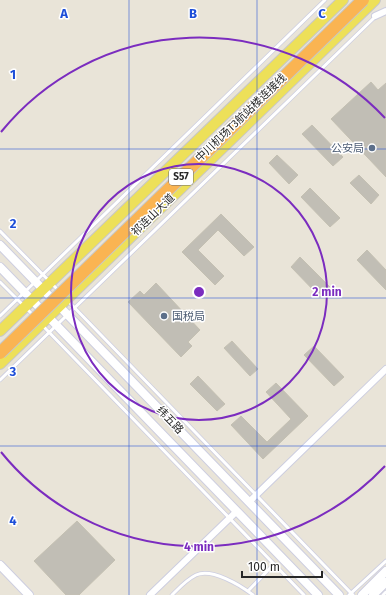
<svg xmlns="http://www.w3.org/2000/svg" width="386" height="595" font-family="'Fira Sans','Noto Sans SC',sans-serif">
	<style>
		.building { fill: #c1beb5; stroke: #c4c0b2 }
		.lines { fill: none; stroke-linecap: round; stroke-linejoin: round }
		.service-casing { stroke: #cdcee0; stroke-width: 4.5 }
		.minor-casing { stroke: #cdcee0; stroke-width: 8 }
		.tertiary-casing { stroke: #cdcee0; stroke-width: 10 }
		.primary-casing { stroke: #c7c7c7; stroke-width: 12 }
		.service { stroke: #fff; stroke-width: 3 }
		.minor { stroke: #fff; stroke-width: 6 }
		.tertiary { stroke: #fff; stroke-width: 8 }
		.primary { stroke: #ede059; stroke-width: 10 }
		.motorway-bridge-casing { stroke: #c7c7c7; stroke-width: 14; stroke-linecap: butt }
		.motorway-bridge { stroke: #fab452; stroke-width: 12 }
		.grid { fill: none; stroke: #1d4ed8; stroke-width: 1; stroke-opacity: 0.55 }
		.ring { fill: none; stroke: #7b2cbf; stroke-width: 2 }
		.service-dot { fill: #5c6f8a; stroke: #fff; stroke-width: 1.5 }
		.labels { text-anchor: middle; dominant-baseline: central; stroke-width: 3; stroke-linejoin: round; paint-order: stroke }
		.shield { fill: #fff; stroke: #686868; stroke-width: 1 }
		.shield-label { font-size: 10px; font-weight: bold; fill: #272727 }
		.street-label { font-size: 11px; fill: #272727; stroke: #fff }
		.service-label { font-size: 11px; fill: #4e5e75; stroke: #fff; text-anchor: end }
		.grid-label { font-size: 13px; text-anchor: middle; font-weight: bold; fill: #1d4ed8; stroke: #fff; stroke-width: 3; stroke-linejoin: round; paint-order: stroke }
		.centre { fill: #7b2cbf; stroke: #fff; stroke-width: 2 }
		.ring-label { font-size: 12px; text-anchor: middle; font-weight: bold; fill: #7b2cbf; stroke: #fff; stroke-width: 3; stroke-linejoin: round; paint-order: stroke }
	</style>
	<rect width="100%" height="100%" fill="#e9e4d8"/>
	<path class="building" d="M371 82 378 90 386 83V177L331 119Z
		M312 125 343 157 333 166 302 134Z
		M277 155 298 175 289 184 269 163Z
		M359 175 379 195 371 204 350 183Z
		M310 188 340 218 330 227 301 197Z
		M221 214 254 247 244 256 218 230 198 250 224 276 215 285 182 252Z
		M367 250 386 270V290L357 260Z
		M300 257 330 287 320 297 291 267Z
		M156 283 200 330 188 342 192 346 181 357 128 302 140 291 144 295Z
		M232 341 258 369 250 376 224 348Z
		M314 346 344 377 334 386 304 355Z
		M198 376 225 404 217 411 190 384Z
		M276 383 308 416 263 459 231 425 241 416 267 442 291 419 266 392Z
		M77 521 115 560 79 595H66L34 561Z"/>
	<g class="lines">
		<defs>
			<path id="service" d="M0 231 60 292
				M0 282 34 316
				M68 301 353 595
				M0 316 325 0
				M43 326 304 595
				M0 380 375 17
				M248 591 274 564
				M172 595C179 588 186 580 196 575 212 568 240 585 253 595
				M349 595 386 561
				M383 595 386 592"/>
			<path id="minor" d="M375 16 386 11
				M249 502 386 369
				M150 595 237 511"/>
			<path id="tertiary" d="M0 245 339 595
				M0 267 318 595
				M0 565 29 595
				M362 595 386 571
				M373 595 386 582"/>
			<path id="primary" d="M0 331 343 0
				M0 364 375 0"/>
		</defs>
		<use href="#service" class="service-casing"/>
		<use href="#minor" class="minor-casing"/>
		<use href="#tertiary" class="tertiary-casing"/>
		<use href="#primary" class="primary-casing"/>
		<use href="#service" class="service"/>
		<use href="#minor" class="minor"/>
		<use href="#tertiary" class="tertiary"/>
		<use href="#primary" class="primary"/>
		<defs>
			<path id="motorway-bridge" d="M0 353 363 0"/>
		</defs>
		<use href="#motorway-bridge" class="motorway-bridge-casing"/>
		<use href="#motorway-bridge" class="motorway-bridge"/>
	</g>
	<path class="grid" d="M129 0V595M257 0V595M0 149H386M0 298H386M0 446H386"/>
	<g class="ring">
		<circle cx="199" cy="292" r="128"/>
		<path d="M385 466A255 255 0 0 1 1 452M1 132A255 255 0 0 1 385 118"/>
	</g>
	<g class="service-dot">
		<circle cx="372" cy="148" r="4"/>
		<circle cx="164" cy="316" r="4"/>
	</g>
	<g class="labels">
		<rect class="shield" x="169" y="169" width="24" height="16" rx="3"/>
		<g class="shield-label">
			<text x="181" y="177">S57</text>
		</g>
		<g class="street-label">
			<text transform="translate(241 118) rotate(-44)">中川机场T3航站楼连接线</text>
			<text transform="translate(153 215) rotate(-44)">祁连山大道</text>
			<text transform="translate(170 420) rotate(46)">纬五路</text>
		</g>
		<g class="service-label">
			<text x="364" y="148">公安局</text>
			<text x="172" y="316" text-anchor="start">国税局</text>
		</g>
	</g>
	<g class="grid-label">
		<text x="64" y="18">A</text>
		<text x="193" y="18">B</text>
		<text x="322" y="18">C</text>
		<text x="13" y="79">1</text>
		<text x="13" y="228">2</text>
		<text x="13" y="376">3</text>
		<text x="13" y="525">4</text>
	</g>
	<circle cx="199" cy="292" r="6" class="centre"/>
	<g class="ring-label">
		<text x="327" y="296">2 min</text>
		<text x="199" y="551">4 min</text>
	</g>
	<path d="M242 571v6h80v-6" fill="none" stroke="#272727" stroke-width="2"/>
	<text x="248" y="571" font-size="12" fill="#272727" stroke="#ffffff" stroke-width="3" paint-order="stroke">100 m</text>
</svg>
